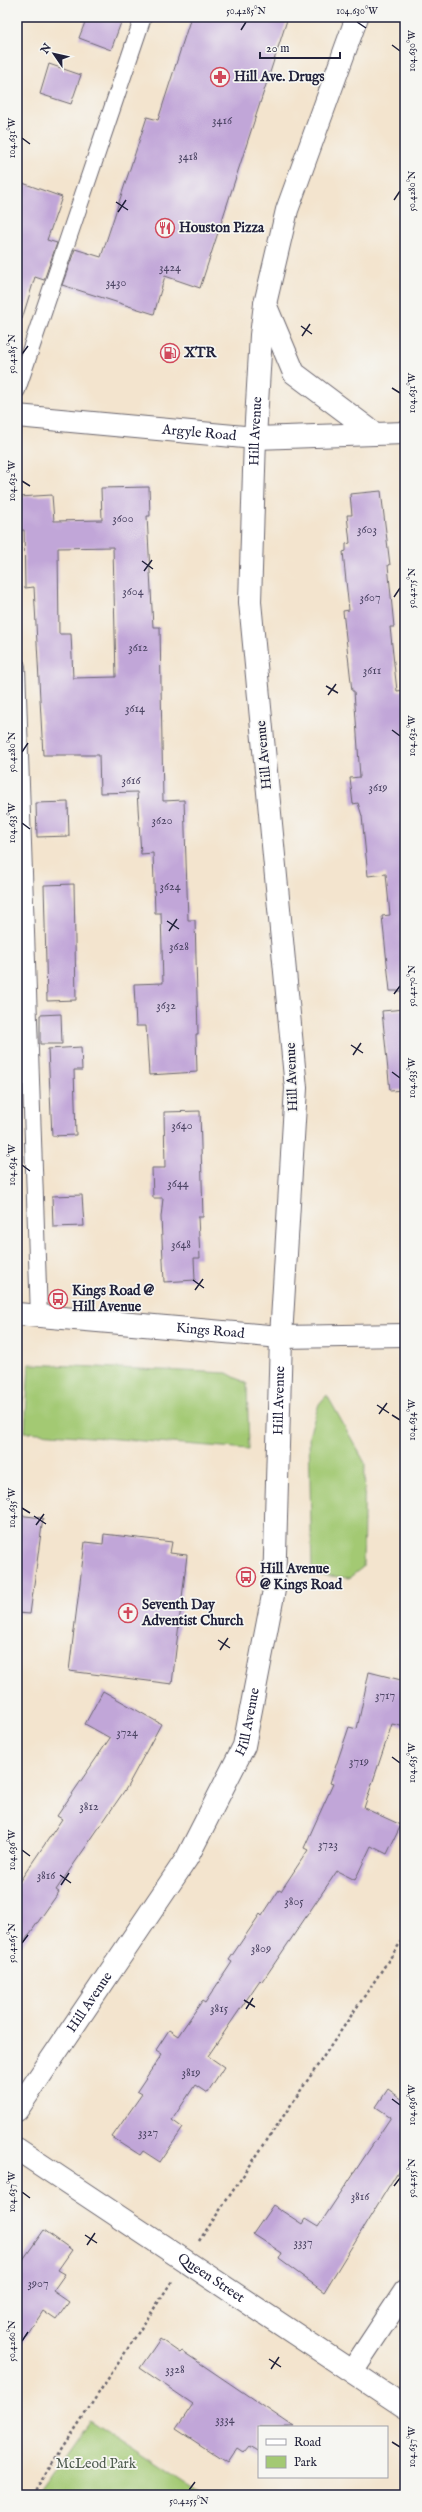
<svg xmlns="http://www.w3.org/2000/svg" width="422" height="2512" font-family="'IM FELL English',serif">
	<style>
		.green { fill: #a3c973; stroke: #627657 }
		.building { fill: #c1a6d8; fill-rule: evenodd }
		.lines { fill: none; stroke-linecap: round; stroke-linejoin: round }
		.lane-casing { stroke: #6b666e; stroke-width: 18 }
		.street-casing { stroke: #6b666e; stroke-width: 24 }
		.secondary-casing { stroke: #6b666e; stroke-width: 24 }
		.path { stroke: #6b666e; stroke-width: 2.5; stroke-dasharray: 3 3; stroke-linecap: butt }
		.lane { stroke: #fff; stroke-width: 16 }
		.street { stroke: #fff; stroke-width: 22 }
		.secondary { stroke: #fff; stroke-width: 22 }
		.ticks { fill: none; stroke: #22223b; stroke-width: 1.5 }
		.labels { text-anchor: middle; dominant-baseline: central; stroke-width: 3.5; stroke-linejoin: round; paint-order: stroke }
		.number-label { font-size: 12px; fill: #4a4362 }
		.poi-label { font-size: 14px; font-weight: bold; fill: #22223b; stroke: #f6f6f2; text-anchor: start }
		.street-label { font-size: 14px; fill: #22223b; stroke: #f6f6f2 }
		.park-label { font-size: 14px; fill: #4f5c4f; stroke: #f6f6f2 }
		.neatline { fill: none; stroke: #22223b; stroke-width: 1.5 }
		.ticks-label { font-size: 10px; text-anchor: middle; fill: #22223b }
	</style>
	<rect width="100%" height="100%" fill="#f6f6f2"/>
	<filter id="ink" filterUnits="userSpaceOnUse"><feTurbulence type="fractalNoise" baseFrequency=".025" numOctaves="2"/><feDisplacementMap in="SourceGraphic" scale="8" xChannelSelector="R" yChannelSelector="G"/><feConvolveMatrix kernelMatrix="1 2 1 2 8 2 1 2 1" color-interpolation-filters="sRGB"/></filter>
	<filter id="wash" filterUnits="userSpaceOnUse"><feTurbulence type="fractalNoise" baseFrequency=".012" numOctaves="4" result="noise"/><feDisplacementMap in="SourceGraphic" scale="16" xChannelSelector="R" yChannelSelector="G"/><feGaussianBlur stdDeviation="0.9" result="paint"/><feColorMatrix in="noise" values="0 0 0 0 0 0 0 0 0 0 0 0 0 0 0 0 0 1.4 0 .05"/><feComposite in="paint" operator="in"/></filter>
	<g filter="url(#wash)">
		<rect width="100%" height="100%" fill="#f3e4ce"/>
		<path class="green" d="M29 1364 227 1373 247 1384 249 1449 25 1432Z
			M327 1395 365 1463 363 1567 349 1578 312 1574 309 1435 319 1404Z
			M17 1396H23L21 1426H17Z
			M89 2421 201 2495H37Z"/>
		<g id="blocks">
			<path class="building" d="M87 17H123L111 50 79 38Z
				M191 17H288L200 288 165 276 154 314 62 285 75 249 101 257 147 117 158 120Z
				M49 64 81 75 71 104 40 94Z
				M17 181 62 197 47 240 57 243 44 280 35 277 22 319 17 318Z
				M149 487 150 516H147L153 627H160L163 801 184 800 188 920H195L198 1034H196L197 1072 149 1075 146 1026H136L134 984 163 983 161 913H155L153 853 141 854 137 792 100 793 99 755H43L34 587 25 588 24 530H21L19 497 52 495 54 521 102 520 101 488ZM113 547 116 677 73 678 71 634H59L58 548Z
				M381 491 390 565H388L394 627H390L397 691 405 690V991H390L382 916 390 915 386 874 368 876 362 816 358 803 353 804 350 778 360 777 354 691H352L343 611 349 610 343 552 346 551V544L350 543 347 515H352L350 494Z
				M68 802 69 836 37 837 36 803Z
				M74 884 76 1000 47 1001 44 885Z
				M405 1009V1090L390 1091 382 1011Z
				M61 1014 62 1044H40V1015Z
				M81 1047 82 1070H74L76 1135 52 1136 48 1049Z
				M200 1111 203 1217H198L200 1258H194L195 1280 164 1282 161 1217 163 1198H153L152 1168H165L164 1112Z
				M82 1195 84 1226 53 1227 52 1196Z
				M17 1515 43 1518 30 1614 17 1613Z
				M104 1534 172 1542 170 1553 187 1555 172 1684 69 1671 85 1542 103 1544Z
				M369 1672 405 1681V1727L392 1724 364 1808 401 1825 387 1854 371 1846 355 1880 337 1871 262 1982 260 1980 208 2056 224 2067 207 2093 195 2085 172 2120 183 2128 160 2162 143 2151 140 2155 112 2137 142 2094 137 2091 162 2054 156 2050 169 2030 178 2036 202 2001 205 2003 232 1962 229 1960 260 1914 262 1916 279 1890 281 1891 308 1850 304 1848 333 1784 330 1783 349 1727 357 1729Z
				M103 1691 161 1724 127 1787 56 1890 59 1892 17 1952V1885L62 1819 57 1816 110 1738 85 1724Z
				M388 2089 403 2100 405 2097V2160L324 2292 279 2259 282 2253 253 2234 273 2205 302 2224 305 2219 318 2227 391 2117 376 2107Z
				M44 2230 72 2250 58 2270 65 2274 53 2291 69 2302 56 2320 43 2311 17 2351V2268Z
				M160 2339 180 2353 182 2351 294 2427H259V2452L249 2446 244 2452 238 2448 228 2463 176 2429 193 2404 140 2368Z"/>
		</g>
	</g>
	<g filter="url(#ink)">
		<use href="#blocks" fill-opacity="0" stroke="#6b666e" stroke-width="1"/>
		<g class="lines">
			<defs>
				<path id="lane" d="M17 390 143 17
					M17 666 39 1317"/>
				<g id="street">
					<path id="s1" d="M17 416 255 438 405 433"/>
					<path d="M281 1337 405 1335"/>
					<path id="s2" d="M17 2149 405 2407"/>
					<path d="M352 2371 405 2291"/>
				</g>
				<g id="secondary">
					<path d="M265 304 294 373 374 433"/>
					<path id="s3" d="M17 1314 281 1337"/>
					<path id="s4" d="M17 2110 187 1858 244 1746 274 1590 281 1337 296 1088 250 602 255 438 261 335 265 304 287 210 357 17"/>
				</g>
			</defs>
			<use href="#lane" class="lane-casing"/>
			<use href="#street" class="street-casing"/>
			<use href="#secondary" class="secondary-casing"/>
			<path class="path" d="M199 2241 405 1936
				M32 2495 172 2281"/>
			<use href="#lane" class="lane"/>
			<use href="#street" class="street"/>
			<use href="#secondary" class="secondary"/>
		</g>
	</g>
	<path class="ticks" d="M357 22 366 28M241 30 246 22M392 45 400 51M22 138 30 144M394 200 400 191M116 202 128 210M118 212 126 200M301 326 312 334M302 336 310 324M22 354 28 346M392 388 400 393M22 481 30 486M142 561 153 569M144 571 152 560M394 597 400 588M326 686 338 693M328 695 336 684M392 730 400 736M22 752 28 743M22 823 30 829M167 921 179 929M169 931 177 919M394 994 400 986M351 1045 363 1053M353 1055 361 1043M392 1072 400 1078M22 1165 30 1171M193 1280 204 1288M195 1290 203 1279M377 1405 389 1413M379 1414 387 1403M392 1415 400 1420M22 1508 30 1513M34 1516 46 1524M36 1525 44 1514M218 1640 230 1648M220 1650 228 1638M392 1757 400 1763M22 1850 30 1856M60 1875 71 1883M61 1885 69 1873M22 1943 28 1935M244 2000 255 2007M246 2009 253 1998M392 2099 400 2105M394 2186 400 2178M22 2192 30 2198M85 2235 97 2243M87 2245 95 2233M22 2341 28 2332M269 2359 281 2367M271 2369 279 2357M392 2442 400 2447M189 2490 195 2482"/>
	<defs>
		<symbol id="pharmacy-ring" viewBox="-11 -11 22 22"><circle r="9.5" fill="#f6f6f2" stroke="#d1495b" stroke-width="1.5"/><path d="M-2-6h4v4h4v4h-4v4h-4v-4h-4v-4h4Z" fill="#d1495b"/></symbol>
		<symbol id="restaurant-ring" viewBox="-11 -11 22 22"><circle r="9.5" fill="#f6f6f2" stroke="#d1495b" stroke-width="1.5"/><path d="M-5-6h1v4h1v-4h1v4h1v-4h1v5L-1.5 .5V6h-2V.5L-5-1ZM5-6V6H3V1.5H1.5Q1.5-4 5-6Z" fill="#d1495b"/></symbol>
		<symbol id="fuel-ring" viewBox="-11 -11 22 22"><circle r="9.5" fill="#f6f6f2" stroke="#d1495b" stroke-width="1.5"/><path d="M-5.5-6h7V0h2V4h1.3V-2.5L3-4.5l.8-.8L6-3V5H2.5V1h-1V6h-7ZM-4.2-4.7v3.2H.2V-4.7Z" fill="#d1495b"/></symbol>
		<symbol id="bus-ring" viewBox="-11 -11 22 22"><circle r="9.5" fill="#f6f6f2" stroke="#d1495b" stroke-width="1.5"/><path d="M-5-6H5V4H4V6H2V4H-2V6H-4V4H-5ZM-3.5-4V0h7V-4ZM-3.5 1.2v1.5H-2V1.2ZM2 1.2v1.5H3.5V1.2Z" fill="#d1495b"/></symbol>
		<symbol id="church-ring" viewBox="-11 -11 22 22"><circle r="9.5" fill="#f6f6f2" stroke="#d1495b" stroke-width="1.5"/><path d="M-1.2-6h2.4v3.5h3.3v2.4h-3.3V6h-2.4V-.1h-3.3v-2.4h3.3Z" fill="#d1495b"/></symbol>
	</defs>
	<g fill-rule="evenodd">
		<use href="#pharmacy-ring" x="209" y="66" width="22" height="22"/>
		<use href="#restaurant-ring" x="154" y="217" width="22" height="22"/>
		<use href="#fuel-ring" x="159" y="342" width="22" height="22"/>
		<use href="#bus-ring" x="47" y="1288" width="22" height="22"/>
		<use href="#bus-ring" x="235" y="1566" width="22" height="22"/>
		<use href="#church-ring" x="117" y="1602" width="22" height="22"/>
	</g>
	<g class="labels">
		<g class="number-label">
			<text x="222" y="120">3416</text>
			<text x="188" y="156">3418</text>
			<text x="170" y="267">3424</text>
			<text x="116" y="282">3430</text>
			<text x="123" y="518">3600</text>
			<text x="367" y="529">3603</text>
			<text x="133" y="591">3604</text>
			<text x="370" y="597">3607</text>
			<text x="138" y="647">3612</text>
			<text x="372" y="670">3611</text>
			<text x="135" y="708">3614</text>
			<text x="131" y="780">3616</text>
			<text x="378" y="787">3619</text>
			<text x="162" y="820">3620</text>
			<text x="170" y="886">3624</text>
			<text x="179" y="946">3628</text>
			<text x="166" y="1005">3632</text>
			<text x="182" y="1125">3640</text>
			<text x="178" y="1183">3644</text>
			<text x="181" y="1244">3648</text>
			<text x="385" y="1695">3717</text>
			<text x="127" y="1732">3724</text>
			<text x="359" y="1761">3719</text>
			<text x="89" y="1806">3812</text>
			<text x="328" y="1844">3723</text>
			<text x="46" y="1875">3816</text>
			<text x="294" y="1901">3805</text>
			<text x="261" y="1948">3809</text>
			<text x="219" y="2008">3815</text>
			<text x="191" y="2072">3819</text>
			<text x="148" y="2132">3327</text>
			<text x="360" y="2196">3816</text>
			<text x="303" y="2242">3337</text>
			<text x="38" y="2283">3907</text>
			<text x="175" y="2369">3328</text>
			<text x="225" y="2419">3334</text>
		</g>
		<g class="poi-label">
			<text x="234" y="77">Hill Ave. Drugs</text>
			<text x="179" y="228">Houston Pizza</text>
			<text x="184" y="353">XTR</text>
			<text x="72" y="1291">Kings Road @<tspan x="72" dy="16">Hill Avenue</tspan></text>
			<text x="260" y="1569">Hill Avenue<tspan x="260" dy="16">@ Kings Road</tspan></text>
			<text x="142" y="1605">Seventh Day<tspan x="142" dy="16">Adventist Church</tspan></text>
		</g>
		<g class="street-label">
			<text stroke="none"><textPath href="#s4" startOffset="1750">Hill Avenue</textPath></text>
			<text stroke="none"><textPath href="#s1" startOffset="183">Argyle Road</textPath></text>
			<text transform="translate(264 755) rotate(-95)">Hill Avenue</text>
			<text transform="translate(292 1077) rotate(-92)">Hill Avenue</text>
			<text stroke="none"><textPath href="#s3" startOffset="194">Kings Road</textPath></text>
			<text stroke="none"><textPath href="#s4" startOffset="778">Hill Avenue</textPath></text>
			<text stroke="none"><textPath href="#s4" startOffset="454">Hill Avenue</textPath></text>
			<text stroke="none"><textPath href="#s4" startOffset="130">Hill Avenue</textPath></text>
			<text stroke="none"><textPath href="#s2" startOffset="233">Queen Street</textPath></text>
		</g>
		<g class="park-label">
			<text x="96" y="2464">McLeod Park</text>
		</g>
	</g>
	<rect width="422" height="2512" fill="none" stroke="#f6f6f2" stroke-width="44"/>
	<rect x="258" y="2426" width="130" height="52" fill="#f6f6f2" stroke="#a1a1a9"/>
	<rect x="266" y="2439" width="20" height="6" fill="#ffffff" stroke="#a1a1a9"/>
	<text x="294" y="2446" font-size="12" fill="#22223b">Road</text>
	<rect x="266" y="2456" width="20" height="12" fill="#a3c973" stroke="#a1a1a9"/>
	<text x="294" y="2466" font-size="12" fill="#22223b">Park</text>
	<g transform="translate(54 54) rotate(304)" stroke="#f6f6f2" stroke-width="3" paint-order="stroke">
	<path d="M0-3L7 15L0 10L-7 15Z" fill="#22223b"/>
	<text y="-6" font-size="11" font-weight="bold" text-anchor="middle" fill="#22223b">N</text>
	</g>
	<path d="M260 52v6h80v-6" fill="none" stroke="#22223b" stroke-width="2"/>
	<text x="266" y="52" font-size="12" fill="#22223b" stroke="#f6f6f2" stroke-width="3" paint-order="stroke">20 m</text>
	<rect x="22" y="22" width="378" height="2468" class="neatline"/>
	<g class="ticks-label">
		<text x="246" y="14">50.4285°N</text>
		<text x="357" y="14">104.630°W</text>
		<text transform="translate(411 51) rotate(-90)" y="4">104.630°W</text>
		<text transform="translate(11 138) rotate(-90)" y="4">104.631°W</text>
		<text transform="translate(411 191) rotate(-90)" y="4">50.4280°N</text>
		<text transform="translate(11 354) rotate(-90)" y="4">50.4285°N</text>
		<text transform="translate(411 393) rotate(-90)" y="4">104.631°W</text>
		<text transform="translate(11 481) rotate(-90)" y="4">104.632°W</text>
		<text transform="translate(411 588) rotate(-90)" y="4">50.4275°N</text>
		<text transform="translate(411 736) rotate(-90)" y="4">104.632°W</text>
		<text transform="translate(11 752) rotate(-90)" y="4">50.4280°N</text>
		<text transform="translate(11 823) rotate(-90)" y="4">104.633°W</text>
		<text transform="translate(411 986) rotate(-90)" y="4">50.4270°N</text>
		<text transform="translate(411 1078) rotate(-90)" y="4">104.633°W</text>
		<text transform="translate(11 1165) rotate(-90)" y="4">104.634°W</text>
		<text transform="translate(411 1420) rotate(-90)" y="4">104.634°W</text>
		<text transform="translate(11 1508) rotate(-90)" y="4">104.635°W</text>
		<text transform="translate(411 1763) rotate(-90)" y="4">104.635°W</text>
		<text transform="translate(11 1850) rotate(-90)" y="4">104.636°W</text>
		<text transform="translate(11 1943) rotate(-90)" y="4">50.4265°N</text>
		<text transform="translate(411 2105) rotate(-90)" y="4">104.636°W</text>
		<text transform="translate(411 2178) rotate(-90)" y="4">50.4255°N</text>
		<text transform="translate(11 2192) rotate(-90)" y="4">104.637°W</text>
		<text transform="translate(11 2341) rotate(-90)" y="4">50.4260°N</text>
		<text transform="translate(411 2447) rotate(-90)" y="4">104.637°W</text>
		<text x="189" y="2504">50.4255°N</text>
	</g>
</svg>
